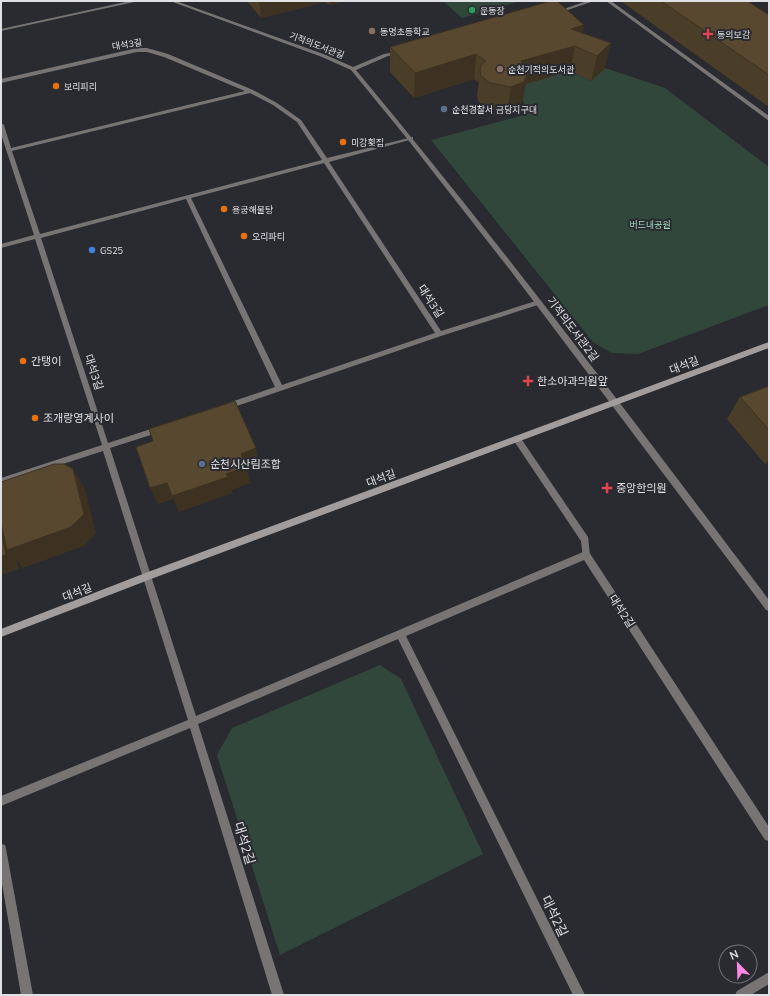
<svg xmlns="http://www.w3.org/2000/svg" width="770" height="996" font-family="Mulish,'Noto Sans KR',sans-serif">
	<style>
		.green { fill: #32473c }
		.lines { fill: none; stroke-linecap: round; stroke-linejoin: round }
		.pedestrian { fill: #777473; fill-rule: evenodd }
		.minor { fill: #777473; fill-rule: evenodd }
		.tertiary { fill: #777473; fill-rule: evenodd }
		.secondary { fill: #a29d9c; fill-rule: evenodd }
		.wall { fill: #4b3e28 }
		.shaded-wall { fill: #3d3221 }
		.building { fill: #57482f; stroke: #3d3221 }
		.leisure-dot { fill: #2e9e5b; stroke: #292b30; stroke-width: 1.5 }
		.education-dot { fill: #8d6e63; stroke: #292b30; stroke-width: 1.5 }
		.health-dot { fill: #e0444e; stroke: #292b30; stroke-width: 1.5 }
		.food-dot { fill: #e8710a; stroke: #292b30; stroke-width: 1.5 }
		.service-dot { fill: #5c6f8a; stroke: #292b30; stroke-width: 1.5 }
		.shop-dot { fill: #3f7fe0; stroke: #292b30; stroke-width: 1.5 }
		.labels { text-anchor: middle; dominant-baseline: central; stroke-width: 4; stroke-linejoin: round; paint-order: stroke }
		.far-poi-label { font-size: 9px; fill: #e0e1e4; stroke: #292b30; text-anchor: start }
		.far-street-label { font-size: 9px; fill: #e0e1e4; stroke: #292b30 }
		.far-park-label { font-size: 9px; fill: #a3dec0; stroke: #292b30 }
		.street-label { font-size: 11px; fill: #e0e1e4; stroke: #292b30 }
		.poi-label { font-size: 11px; fill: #e0e1e4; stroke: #292b30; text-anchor: start }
		.near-street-label { font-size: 13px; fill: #e0e1e4; stroke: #292b30 }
	</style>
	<rect width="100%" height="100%" fill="#292b30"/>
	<path class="green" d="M443 1H521L462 18Z
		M605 68 665 88 769 167V305L638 354 612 353 593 342 431 140 528 114 517 86 570 71 591 81Z
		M380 665 401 679 483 854 280 955 217 755 232 728Z"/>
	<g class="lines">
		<path class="pedestrian" d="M517 436 520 437 588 537 590 555 589 558 586 559 583 558 581 541 514 441 513 439Z"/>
		<path class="minor" d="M606 1H611L769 116V121Z
			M137 48H147L168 54 253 90 277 103 301 120 327 158 413 137V139L329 162 441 331 539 300 542 302 541 304 441 336 228 409 225 408 224 406 225 404 275 387 186 199 41 238 108 443 160 426 164 429 163 431 110 448 196 716 583 552 586 551 589 552 769 827V841L765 840 584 560 406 636 585 995H573L398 639 198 724 284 995H272L190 728 1 806V796L188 720 103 451 1 484V478L102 445 35 239 1 248V244L34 235 1 134V123L4 125 11 148 245 91 164 57 147 52H137L1 83V79ZM250 93 273 105 297 122 322 160 40 234 12 151ZM324 163 435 333 282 385 191 198Z
			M1 844 5 845 6 849 33 995H21L1 878Z
			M769 972V984L751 995H735L737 991Z"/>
		<path class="tertiary" d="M130 1H139L1 31V29Z
			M170 1H176L326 55 353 67 384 54 401 51V53L388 56 356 70C499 242 634 421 769 600V611L766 610 510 270 405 136 351 70 322 57Z
			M587 1H594L559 13 555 12Z"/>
		<path class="secondary" d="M769 342V348L151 579 1 637V629L148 572Z"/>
	</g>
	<path class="wall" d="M247 1H345L330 5 325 2 261 18Z
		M622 1H747L769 15V107L622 2Z
		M583 33 605 68 591 81 570 71 526 84 523 98 520 106 507 112 487 108 478 101 477 94 479 83 474 79 414 98 390 72V47Z
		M769 386V462L765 464 727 419 740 397Z"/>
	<path class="shaded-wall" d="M259 1H325V2L261 18Z
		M329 1H345L330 5Z
		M584 25 580 48 575 46 570 71 526 84 523 98 520 106 507 112 511 87 521 61 571 29Z
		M611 43 605 68 591 81 597 56Z
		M476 54 474 79 414 98 415 73Z
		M256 448 260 465 247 470 251 483 232 490 233 493 179 512 173 499 158 504 150 488 167 483 226 474 241 454Z
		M769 458V462L765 464Z
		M73 469 85 489 96 533 84 546 23 568 17 561 19 569 1 575V505Z"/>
	<path class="building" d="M551 1H557L584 25 571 29 611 43 597 56 575 46 521 61 527 74 524 82 511 87 490 83 481 76 480 70 481 65 486 61 476 54 415 73 390 47Z
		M661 1H747L769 15V75Z
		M769 386V430L740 397Z
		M235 401 256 448 241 454 246 467 226 474 228 477 172 496 167 483 150 488 136 447 153 441 149 429Z
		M54 464H64L73 469 84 514 71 527 7 550 1 523V482Z
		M1 531 6 555 1 556Z"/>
	<circle class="leisure-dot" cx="472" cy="10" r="4"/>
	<g class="education-dot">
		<circle cx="372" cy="31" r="4"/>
		<circle cx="500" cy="69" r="4"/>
	</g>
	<g class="health-dot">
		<path d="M706 28h4v4h4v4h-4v4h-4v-4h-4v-4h4z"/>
		<path d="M526 375h4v4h4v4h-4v4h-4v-4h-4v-4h4z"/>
		<path d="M605 482h4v4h4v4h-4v4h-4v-4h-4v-4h4z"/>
	</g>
	<g class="food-dot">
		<circle cx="56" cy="86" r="4"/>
		<circle cx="343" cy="142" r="4"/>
		<circle cx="224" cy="209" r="4"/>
		<circle cx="244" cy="236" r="4"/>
		<circle cx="23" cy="361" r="4"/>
		<circle cx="35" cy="418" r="4"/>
	</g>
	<g class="service-dot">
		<circle cx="444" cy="109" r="4"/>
		<circle cx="202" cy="464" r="4"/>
	</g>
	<circle class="shop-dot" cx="92" cy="250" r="4"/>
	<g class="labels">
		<g class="far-poi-label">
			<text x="480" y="10">운동장</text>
			<text x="380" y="31">동명초등학교</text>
			<text x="717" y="34">동의보감</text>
			<text x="508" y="69">순천기적의도서관</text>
			<text x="64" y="86">보리피리</text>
			<text x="452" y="109">순천경찰서 금당지구대</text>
			<text x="351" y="142">미강횟집</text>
			<text x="232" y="209">용궁해물탕</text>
			<text x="252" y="236">오리파티</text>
			<text x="100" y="250">GS25</text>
		</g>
		<g class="far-street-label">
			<text transform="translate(127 44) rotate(-9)">대석3길</text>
			<text transform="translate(317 45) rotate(21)">기적의도서관길</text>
		</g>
		<g class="far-park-label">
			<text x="650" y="224">버드내공원</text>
		</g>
		<g class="street-label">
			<text transform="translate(431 301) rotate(57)">대석3길</text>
			<text transform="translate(573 329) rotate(53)">기적의도서관2길</text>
			<text transform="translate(684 365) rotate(-21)">대석길</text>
			<text transform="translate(94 372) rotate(72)">대석3길</text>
			<text transform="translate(381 478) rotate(-20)">대석길</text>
			<text transform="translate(77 592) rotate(-21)">대석길</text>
			<text transform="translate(622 611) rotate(57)">대석2길</text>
		</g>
		<g class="poi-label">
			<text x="31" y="361">간탱이</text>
			<text x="537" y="381">한소아과의원앞</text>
			<text x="43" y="418">조개랑영계사이</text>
			<text x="210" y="464">순천시산림조합</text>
			<text x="616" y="488">중앙한의원</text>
		</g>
		<g class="near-street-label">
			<text transform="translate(245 843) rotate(73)">대석2길</text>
			<text transform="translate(555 916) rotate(64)">대석2길</text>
		</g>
	</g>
	<rect width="770" height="996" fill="none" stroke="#e0e1e4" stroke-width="4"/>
	<g transform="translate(738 964) rotate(337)"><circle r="19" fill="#292b30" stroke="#727478"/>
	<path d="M0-3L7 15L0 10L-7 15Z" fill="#fb87e6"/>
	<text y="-6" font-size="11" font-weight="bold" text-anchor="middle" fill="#e0e1e4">N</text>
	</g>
</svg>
